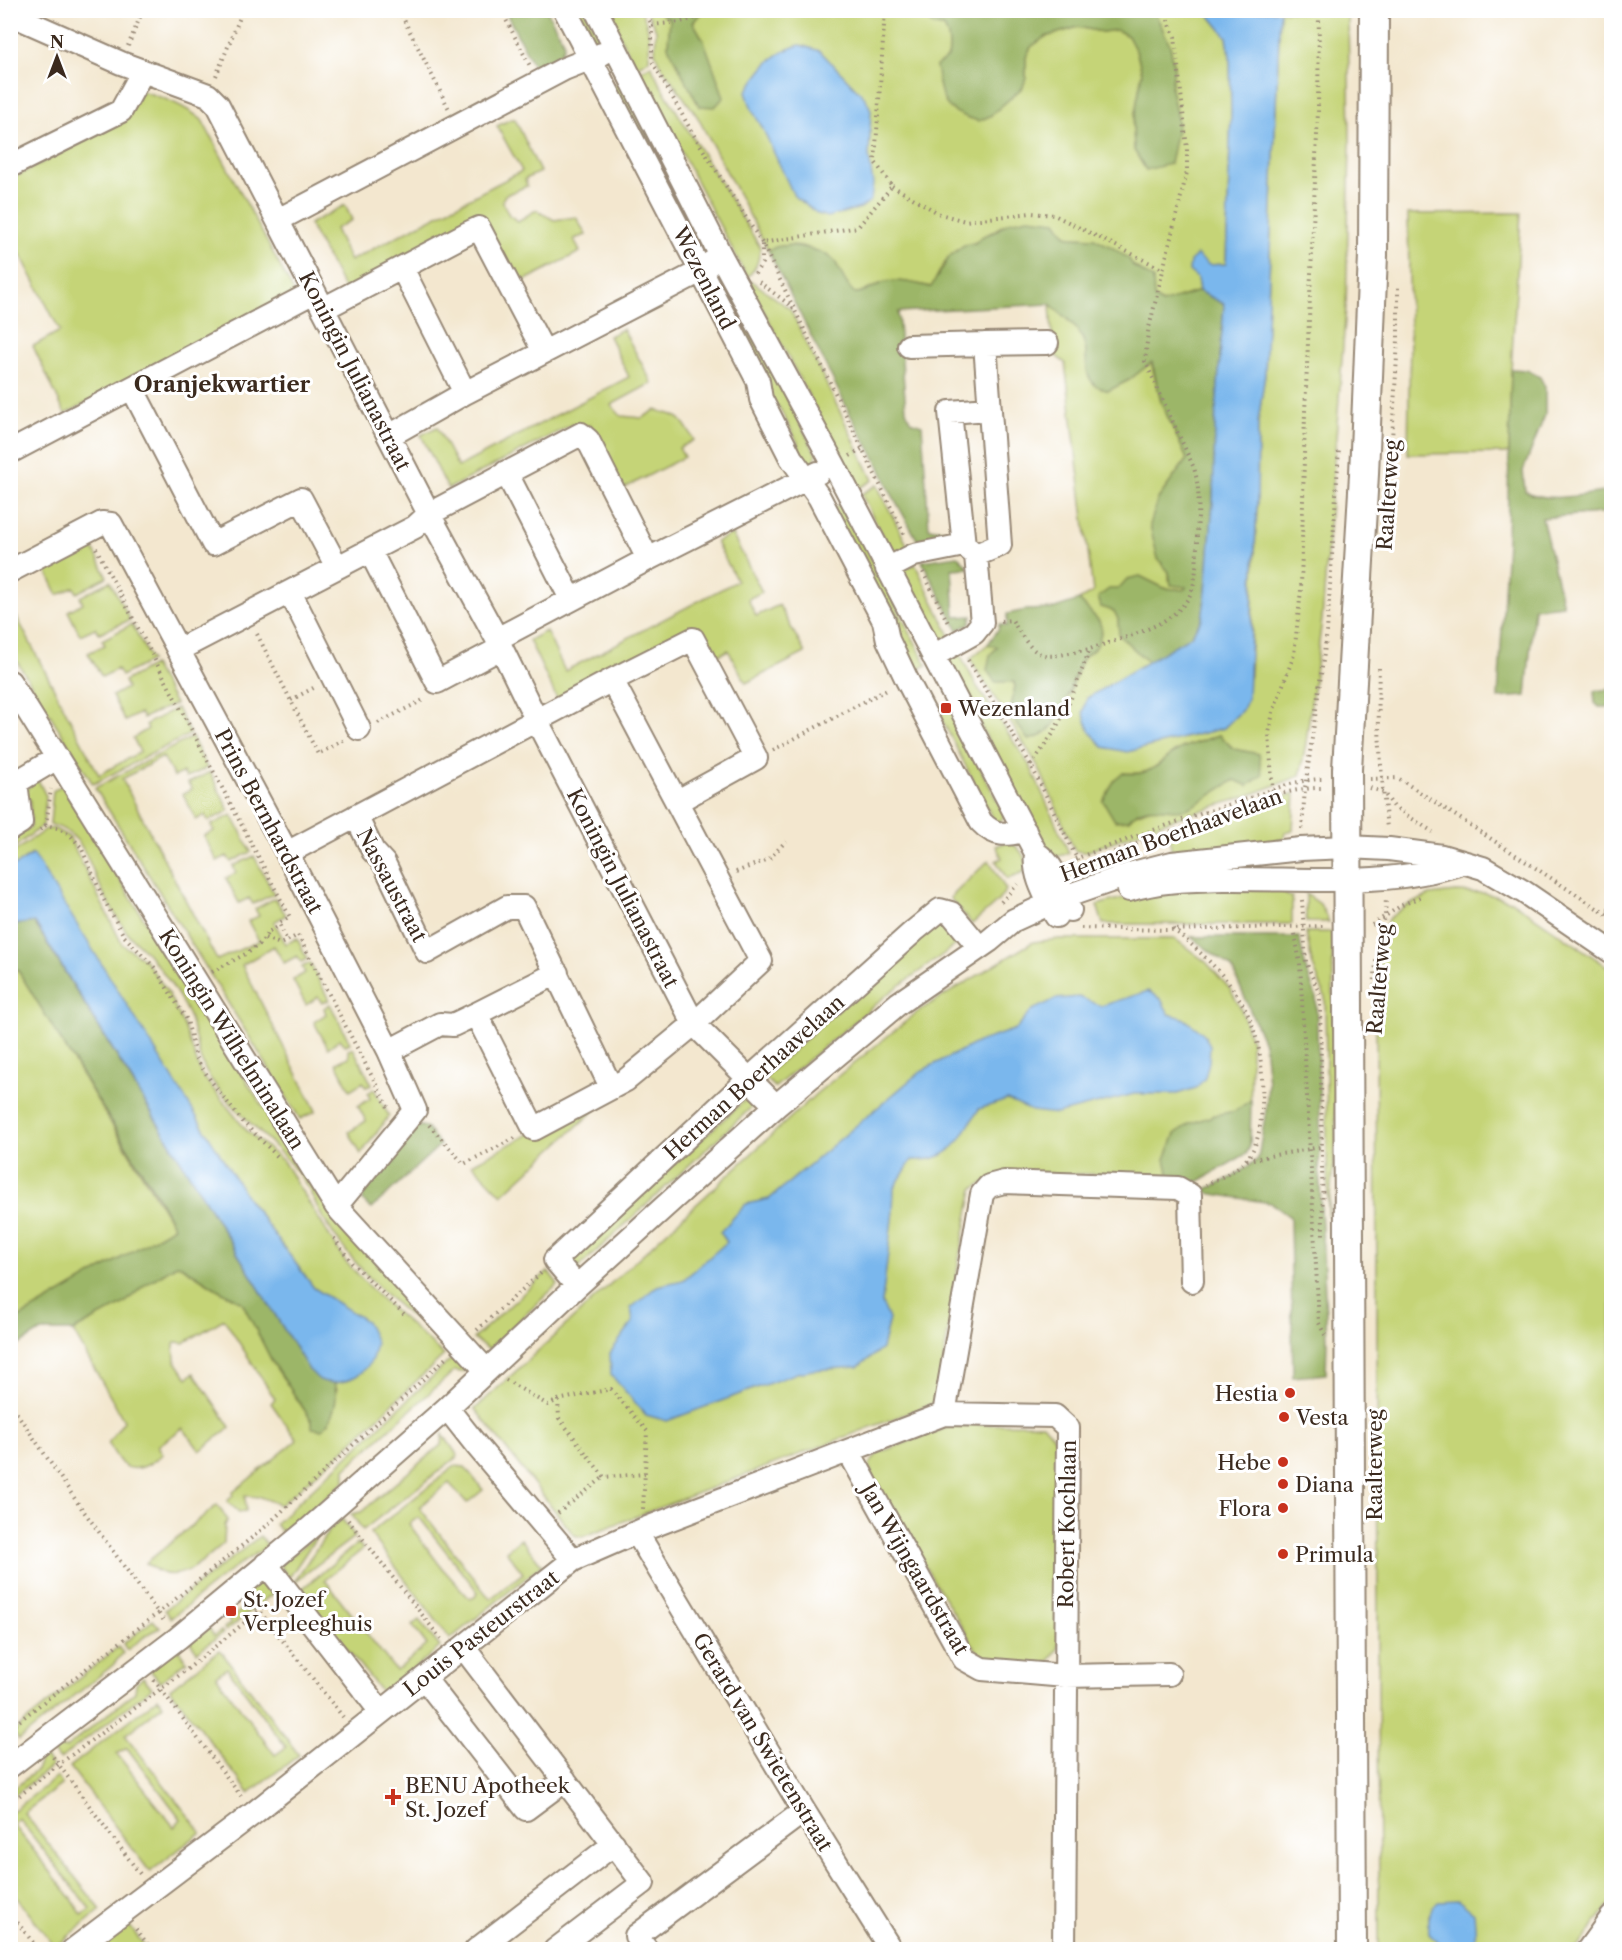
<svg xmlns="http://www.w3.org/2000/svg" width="1622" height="1960" font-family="'Libre Caslon Text',serif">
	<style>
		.green { fill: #c5d477; stroke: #807f4a; stroke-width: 1.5; fill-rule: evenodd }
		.forest { fill: #9cb668; stroke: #6c7043; stroke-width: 1.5 }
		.water { fill: #7ab7ed; stroke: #5a7086; stroke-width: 1.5 }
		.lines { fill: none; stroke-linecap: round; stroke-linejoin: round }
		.minor-casing { stroke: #978876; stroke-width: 26 }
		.major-casing { stroke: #978876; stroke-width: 32 }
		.path { stroke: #978876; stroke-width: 4; stroke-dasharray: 1.5 4.5; stroke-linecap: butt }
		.minor { stroke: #fff; stroke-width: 22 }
		.major { stroke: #fff; stroke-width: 28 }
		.poi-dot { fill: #c8321e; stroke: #fff; stroke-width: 2 }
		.labels { text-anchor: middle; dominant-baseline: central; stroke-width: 6; stroke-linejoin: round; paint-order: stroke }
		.street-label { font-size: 21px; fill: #3b2a1e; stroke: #fff }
		.poi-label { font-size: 21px; fill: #3b2a1e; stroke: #fff; text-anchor: start }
		.neighbourhood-label { font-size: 22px; font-weight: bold; fill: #3b2a1e; stroke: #fff }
	</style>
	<rect width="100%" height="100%" fill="#fff"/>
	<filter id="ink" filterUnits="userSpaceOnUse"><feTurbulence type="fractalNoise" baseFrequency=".0167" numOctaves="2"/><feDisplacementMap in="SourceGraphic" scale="12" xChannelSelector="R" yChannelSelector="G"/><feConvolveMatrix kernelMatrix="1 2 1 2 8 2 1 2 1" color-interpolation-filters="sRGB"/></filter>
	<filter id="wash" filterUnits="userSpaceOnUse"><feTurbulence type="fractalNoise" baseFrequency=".008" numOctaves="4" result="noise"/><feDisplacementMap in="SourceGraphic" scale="24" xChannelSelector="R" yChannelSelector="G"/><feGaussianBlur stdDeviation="1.35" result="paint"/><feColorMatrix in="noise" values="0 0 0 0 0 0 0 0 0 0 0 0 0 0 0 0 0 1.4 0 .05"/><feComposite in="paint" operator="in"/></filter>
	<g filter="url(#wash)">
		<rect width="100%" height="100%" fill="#f3e7cf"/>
		<path class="green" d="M571 11H585L599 39 598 44 596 42 593 43Z
			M607 11H641C650 27 650 41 649 60L636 67Z
			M647 11H659L664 16 670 19 668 46 699 106 704 41 693 22 703 11H936L935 26 944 27C949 36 950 47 948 57L1026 78V57L1031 47 1045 37 1078 27 1102 32 1117 30 1128 36 1137 53 1142 73 1133 125 1134 150 1146 170 1178 124 1171 88 1174 68 1170 45 1154 11H1206L1227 37 1230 57 1231 113 1226 264 1209 265 1197 278 1199 291 1163 303 1154 298 1140 270 1094 238 1071 237 1065 234 1055 221C1043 221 1019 219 1008 223 998 227 986 236 976 242 972 244 967 244 963 246 947 255 939 271 932 287 916 284 900 279 884 283 872 286 866 294 853 293 847 284 818 253 810 249 797 242 780 246 768 250L697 116 659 63 655 52 656 30Z
			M1280 11H1348L1350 145 1346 307 1322 619 1306 743 1300 776 1247 796 1165 822 1086 852 1075 851 1038 766 970 659 988 644 998 647 1015 686 1010 714 1017 724 1069 695 1083 658 1096 647 1099 621 1079 600 1093 592 1065 363 1056 356 1053 349 1050 304C1061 314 1077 326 1083 340 1093 363 1075 379 1109 390L1129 380 1151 362 1161 402 1187 459 1158 499V559L1169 572V580L1186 586 1185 590 1164 588 1140 576 1118 589 1101 607 1114 611 1118 619 1119 635 1148 662 1087 698 1127 752 1224 728 1250 676 1257 505 1258 423 1265 374ZM1219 735 1234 749 1235 779 1187 809 1154 807 1133 815 1123 773C1158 776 1157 760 1182 748 1194 743 1207 740 1219 735Z
			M651 65 661 86 760 247C759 260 757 269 747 277L639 72Z
			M622 81 709 252 704 257 611 87Z
			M141 91C163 97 185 106 202 120L295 294 65 414 33 346 60 331 11 236V179L127 118Z
			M511 119H515L540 172 525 179 527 186 505 195 502 201 509 215 518 221 536 210 554 220 576 217 586 235 574 239 580 252 516 285 481 221 346 292 309 224 345 205 352 220 335 229 350 261 522 171 497 126Z
			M1521 213 1511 369 1509 453 1408 454 1410 336 1408 214Z
			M752 281 790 309 873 480 858 489 749 283Z
			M731 291 816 454 815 461 806 464 796 454 799 445 779 407 770 405 720 297Z
			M623 329 652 383 611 405 621 416 642 418 655 410C681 416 681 417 694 440L679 448 684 457 623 489 590 425 576 431 573 424 448 489 421 435 437 427 458 467 629 377 609 336Z
			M877 485 908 547 892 554 861 494Z
			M842 503 927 665 911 674 907 665 909 655 905 647 895 643 832 509Z
			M732 534 762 592 748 599 756 616 779 605 805 653 746 683 728 650 712 659 696 630 558 701 529 640 546 631 565 671 737 581 716 542Z
			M92 546 107 577 77 593 74 587 58 595 46 570Z
			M915 564 950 636 938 642 900 571Z
			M110 581 130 620 99 633 95 628 80 635 68 611 83 603 80 597Z
			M11 606 99 775 140 752 133 738 148 729 146 724 177 708 190 734 93 784 11 652Z
			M132 624 151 661 121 676 117 669 102 677 88 653 105 645 102 640Z
			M959 652 976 685 1030 766 1069 853 1053 858 1041 844 946 658Z
			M153 665 175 704 143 718 140 713 125 721 112 696 127 688 124 681Z
			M949 708 1004 814 1003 819 995 823 939 714Z
			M192 737 207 768 186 778 183 772 174 777 163 757 122 779 217 960 259 941 248 921 259 916 255 909 275 898 286 915 274 922 286 944 297 938 307 959 301 962 297 956 284 963 274 946 242 965 316 1111 300 1119 95 788Z
			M210 772 229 811 208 821 205 815 196 820 183 794 192 789 188 783Z
			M37 778 46 796 43 825 11 850V840L31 827 30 800 25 801V791Z
			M62 785 144 919 321 1199 450 1346C403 1314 353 1268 323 1218 317 1208 313 1196 307 1186 281 1145 238 1118 210 1078 196 1058 197 1035 188 1014 178 993 163 971 148 954 141 946 132 940 126 931 116 917 107 900 99 884 86 857 83 833 50 824L53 791Z
			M1295 793 1293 830 1285 832 1284 839 1172 854 1169 835Z
			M232 815 251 852 231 862 227 856 217 861 204 836 214 831 211 825Z
			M46 829H55L69 837 122 944 145 960 167 991 184 1026 201 1074 247 1131 283 1161 345 1261 379 1297 444 1355 334 1459 280 1505 260 1497 245 1496 246 1511 239 1512 227 1501 233 1496 232 1493 297 1440 271 1403 275 1399 224 1319 184 1343 177 1342 174 1344 175 1360 187 1378 194 1373 230 1427 200 1451 183 1428 158 1446 163 1454C152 1463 137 1475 122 1464 117 1459 112 1449 108 1443L124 1421 73 1331 125 1303 143 1286 178 1264 217 1289 242 1302 273 1363 312 1421 329 1423 337 1389 334 1382 347 1381 365 1321 314 1288 248 1199 32 854 11 868 10 855Z
			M1007 842C1021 846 1024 857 1030 869L1007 879 996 861 1002 858 996 846Z
			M254 856 274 894 253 904 249 898 239 903 226 878 236 873 233 866Z
			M989 860 1006 890 998 901 972 924 950 898Z
			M1178 887 1286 889V895L1292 897V924H1103L1097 905 1146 892Z
			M1455 892 1485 893 1511 901 1611 969V1902L1577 1949H1468L1472 1946 1429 1915V1934L1445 1949 1379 1950 1376 994 1383 934 1388 919 1406 906 1430 895Z
			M1306 894 1320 904 1329 922H1306Z
			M947 923 963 940 888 994 775 1087 764 1077 930 926Z
			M1306 932H1332L1336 1141 1328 1216 1325 997 1312 963Z
			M1059 939H1175L1206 962 1230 989 1241 1009 1251 1041 1250 1146 1246 1154 1174 1177 1156 1174H1000L973 1189 960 1253 937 1402 582 1537 574 1535 475 1409 817 1093 920 1010 1033 942Z
			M310 963 329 1000 322 1003 318 997 306 1005 293 980 305 973 302 967Z
			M11 968H17L174 1227 11 1323Z
			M330 1004 350 1043 345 1045 340 1039 328 1048 314 1022 326 1014 324 1008Z
			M353 1048 372 1085 366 1087 363 1082 350 1090 336 1063 349 1057 348 1050Z
			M374 1089 389 1116 361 1154 349 1132 366 1121 358 1106 370 1099 368 1093Z
			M747 1098 755 1104 577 1269 570 1259Z
			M598 1107 502 1195 472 1164 537 1130Z
			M548 1271 558 1284 489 1349 473 1339Z
			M461 1350 465 1368 462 1372 454 1371 345 1469V1481L283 1535 275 1524Z
			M1043 1424 1059 1443 1058 1649 1045 1666 982 1659 874 1484 869 1465 878 1453 954 1425Z
			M443 1434 458 1456 363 1530 351 1514 361 1512 442 1444Z
			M455 1466 465 1467 483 1490 467 1503 449 1483 419 1507 490 1599 523 1573 506 1551 521 1539 542 1565 450 1639 370 1533ZM419 1517 478 1592 475 1597 470 1599 442 1568 409 1524Z
			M217 1505 228 1520 225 1525 224 1543C208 1556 185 1581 162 1573 156 1571 151 1566 146 1563Z
			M342 1519 355 1536 293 1583 330 1529Z
			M260 1536 268 1546 235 1567 171 1618 165 1610Z
			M313 1538 315 1539 289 1578 280 1565Z
			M358 1543 363 1549 325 1580 396 1671 427 1645 412 1625 419 1620 440 1647 383 1694 302 1593 303 1588Z
			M261 1580 273 1593 259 1605 247 1590Z
			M248 1605 252 1610 226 1631 224 1628 231 1623 225 1616 227 1614 231 1618Z
			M153 1620 160 1628 151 1632 127 1650 123 1644Z
			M209 1628 214 1636 221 1631 223 1633 197 1652 190 1642Z
			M118 1647 123 1653 113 1665 19 1740 13 1732Z
			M176 1647 187 1661 160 1682 149 1669Z
			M220 1650 299 1755 249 1793 170 1689ZM227 1668 286 1747 275 1755 216 1676Z
			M143 1677 152 1688 60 1759 52 1751 56 1748H66L135 1692 136 1684Z
			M158 1698 163 1705 125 1735 201 1832 150 1872 70 1767ZM127 1748 181 1819 174 1827 117 1754Z
			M45 1756 52 1766 11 1798V1791L38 1769 39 1761Z
			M57 1777 62 1784 24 1813 101 1910 55 1947 11 1890 10 1813ZM19 1819 90 1909V1910L82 1915 72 1899 13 1824Z
			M128 1924 147 1949H96Z"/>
		<path class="forest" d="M505 11H547L564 43C564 57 546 61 534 67Z
			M659 11H703L693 22 704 41 724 97 715 107 699 106 668 46 670 19 664 16Z
			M936 11H1154L1170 45 1174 68 1171 88 1178 124 1170 164 1146 170 1134 150 1133 125 1142 73 1137 53 1128 36 1117 30 1102 32 1078 27 1045 37 1031 47 1026 57V78L1023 87 990 116 979 121C942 111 942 102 936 66L948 57C950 47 949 36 944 27L935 26 929 22Z
			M1028 218 1056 221 1065 234 1071 237 1094 238 1113 248 1129 259 1134 267 1153 279 1154 298 1162 303 1199 291 1224 304 1215 425 1213 502 1206 591 1202 619 1191 636 1148 662 1119 635 1118 619 1114 611 1101 607 1098 597 1109 589H1118L1127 579 1140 576 1164 588 1184 590 1186 587 1171 585 1169 572 1158 559 1150 525 1158 499 1187 459 1161 402 1152 362 1129 380 1108 391C1105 389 1099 388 1095 385 1081 372 1090 355 1083 339 1077 325 1061 314 1050 304L898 312 906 410 910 421 922 425 929 528 948 531 940 543H919L890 491 880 467 851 416 768 250C772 249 777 246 781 246 795 244 826 250 835 262 842 272 845 286 855 293 867 293 872 287 882 283 898 278 917 284 931 287L949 257 964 245 975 243 983 236 994 232 1009 222Z
			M1511 369 1527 370 1540 377 1545 387V415L1523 471 1525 491C1547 504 1586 494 1611 491L1612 512 1542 518 1563 605 1534 608 1526 696 1498 698 1507 541Z
			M958 556 969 568 952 569 955 617 972 616 970 624 958 630 922 561Z
			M1079 600 1099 621 1102 630C1100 635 1099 643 1096 647 1092 652 1085 654 1082 660 1067 687 1065 734 1028 740L1010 714 1015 686 1014 682H995L987 670 990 655 997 647 988 644 999 628V624L1007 626V614L1026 610 1052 609Z
			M1611 689V707H1599L1595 703 1594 691Z
			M1219 735 1234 749 1259 754 1262 775 1248 786 1235 780C1225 785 1195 807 1186 809 1168 813 1144 800 1129 820L1115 821 1103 801 1114 781 1123 773C1158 777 1157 760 1182 748 1194 743 1207 740 1219 735Z
			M34 922 309 1370 324 1381 334 1382C339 1397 334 1419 322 1430L312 1428V1421L273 1363 242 1302 217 1289 178 1264 143 1286 125 1303 73 1331H41L11 1350 10 1323 174 1227 156 1194 17 969 11 968V925Z
			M1191 937H1299L1306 969 1316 997 1321 1147 1319 1163 1327 1339 1326 1374 1293 1377 1290 1217 1271 1203 1200 1192 1233 1177 1258 1159 1266 1110 1268 1083 1264 1043 1232 968Z
			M1251 1100 1250 1146 1246 1154 1192 1185 1183 1178 1169 1176 1165 1159 1175 1134 1189 1124 1215 1115 1235 1111Z
			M422 1126 427 1128 440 1145 371 1209 363 1201V1195L414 1127Z"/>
		<path class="water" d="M1206 11H1280L1265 374 1258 423 1257 505 1248 696 1244 708 1224 728 1127 752 1103 747 1089 730 1083 712 1087 698 1191 636 1202 619 1206 591 1213 502 1215 425 1224 304 1199 291 1197 278 1189 271 1190 261 1197 255 1209 265 1226 264 1231 113 1230 57 1227 37Z
			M800 45 820 51 866 99 871 110 869 156 873 184 871 200 861 208 827 217 818 214 794 196 762 127 752 110 746 92C762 69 772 52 800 45Z
			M33 854 248 1199 314 1288 366 1321 376 1342C375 1347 374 1355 371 1361 363 1377 337 1388 320 1380 316 1378 313 1373 309 1370L35 922 11 925V868Z
			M1148 991 1161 999 1169 1014 1183 1018 1203 1033 1210 1045 1209 1062 1205 1078 1196 1088 1177 1094H1134L1057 1114 1032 1111 1007 1100 979 1109C959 1139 954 1162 912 1160L894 1188 893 1211 882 1303 889 1319 882 1349 858 1367 813 1370 797 1373 667 1421 646 1415 611 1375 610 1353 633 1322 631 1308 657 1286 683 1280 727 1242 720 1232 746 1204 769 1199 921 1071 978 1042 1016 1029 1032 1010 1056 999 1079 997 1101 1006Z
			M1458 1900 1474 1913C1477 1946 1478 1950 1445 1949L1429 1934C1428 1920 1428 1911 1438 1901Z"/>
	</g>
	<g filter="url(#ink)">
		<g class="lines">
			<defs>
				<path id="minor" d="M565 10 758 381 761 399 791 458 819 497 884 621 888 640 907 680 981 822C995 837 1006 835 1025 831
					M596 10 721 256 834 465 1036 853C1056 866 1061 889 1070 910
					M10 14 121 63 208 95 218 105 429 514 497 639 537 721 694 1024 776 1106
					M10 166 121 111 143 71
					M278 220 564 69 602 54
					M402 268 465 393
					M323 309 468 233 479 228 544 352
					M909 346 985 344
					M132 388 213 544 301 499 337 567
					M389 436 465 393 701 271 712 262
					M10 452 314 292
					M506 472 571 599
					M964 545 950 412 989 409
					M370 551 437 682 501 648
					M976 555 1000 545 985 344 1047 343
					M887 569 914 555 964 545 976 555 982 623 974 633 933 656
					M10 571 102 523 111 524 287 853 389 1051 415 1110 336 1206
					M290 592 359 729
					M497 639 648 559 818 473
					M178 650 415 527 429 514 581 434 588 440 648 559
					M10 682 336 1206 486 1370
					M10 786 57 758
					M356 816 373 851 384 863 427 952 507 907H524L611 1087
					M10 829 21 822 16 782
					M287 853 612 680 693 639 756 758 678 801
					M1036 853C1033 876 1046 896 1056 916
					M1129 890C1160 880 1192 880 1224 879 1303 878 1387 888 1462 863
					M557 973 476 1014 534 1129 626 1080 694 1024 761 961 612 680
					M389 1051 440 1024 453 1025 476 1014
					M577 1286 555 1260 749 1079 914 931 940 910 951 913 979 947
					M447 1408 477 1446 573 1560
					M944 1414 982 1194 989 1186 1004 1182 1178 1188 1190 1195 1192 1281
					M849 1452 964 1659 982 1669 1065 1676 1169 1674
					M637 1533 804 1811 891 1950
					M266 1564 381 1712
					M464 1648 643 1883 555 1950
					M424 1678 526 1809 565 1780
					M10 1766 178 1638 307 1531 447 1408 577 1286 776 1106 899 1003 989 941 1014 920 1064 897 1133 873 1172 863 1301 849 1347 847 1389 849 1442 856 1483 868 1524 892 1612 952
					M73 1950 254 1813 573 1560 642 1530 944 1414 1055 1416 1068 1428 1064 1950
					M476 1950 614 1844
					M647 1950 636 1936 804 1811
					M1588 1950 1612 1917"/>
				<path id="major" d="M1352 1950 1347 769 1364 474 1373 255 1374 10"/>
			</defs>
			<use href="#minor" class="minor-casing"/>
			<use href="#major" class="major-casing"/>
			<path class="path" d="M399 10 449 109
				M501 10 530 66
				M644 10 652 25V61L692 132 762 243 905 536
				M652 25 680 22 719 13 724 10
				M128 46 143 10
				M216 76 243 10
				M892 186 940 214 965 221 1031 213 1054 215 1164 270
				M755 274 762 263V243L858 227 892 186 875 162 885 10
				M759 282 794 308
				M1392 439 1398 340V287
				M850 456 862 449
				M96 548 290 917 279 923 287 941 298 935 389 1109
				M923 572 949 625
				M1001 621 1012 620C1039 665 1042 658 1090 649
				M257 634 318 754 345 740
				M968 660 1031 765 1080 865
				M1379 668C1377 721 1381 775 1387 828
				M291 700 317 686
				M378 723 425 699
				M773 750 888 689
				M1031 765 1052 735 1068 706 1090 649C1121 638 1174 627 1190 595 1197 581 1197 553 1197 536 1198 511 1201 492 1194 468L1145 361 1148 332 1187 172V149L1175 37 1164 10
				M1370 779 1398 778 1612 918
				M1370 788 1383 792 1394 807 1433 832
				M1273 797 1269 733 1273 712 1294 655 1301 590 1305 412 1318 111 1319 10
				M46 825 51 789
				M1302 829 1305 788 1327 632 1339 449
				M40 830 46 825 61 829 71 836 81 847 104 900 124 936 154 967 187 1020 196 1058 211 1081 243 1122 279 1158
				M1075 859C1129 838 1184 819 1240 801 1267 792 1295 779 1324 779
				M1080 865C1122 848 1166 834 1209 819 1245 807 1285 787 1323 788
				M736 872 769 859 786 841
				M1302 900 1306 962 1320 995 1323 1238
				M1001 902 1018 884
				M1601 910H1612
				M1372 925 1402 905 1422 896
				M1081 928 1166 930 1325 926
				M1173 929C1236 981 1266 1019 1262 1105 1261 1124 1259 1146 1245 1161 1234 1172 1219 1178 1206 1185
				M1295 934 1300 963 1319 1323 1325 1335
				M265 938 280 944 287 941
				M212 972 249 952 262 942 268 932 280 926
				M1374 992 1376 961 1385 916 1386 898
				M429 1125 464 1164 517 1137
				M1247 1160 1321 1147
				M334 1238 352 1263 404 1314
				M477 1330 541 1273
				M506 1380 548 1405 558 1400 611 1389 647 1431 643 1509
				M558 1400 559 1418 604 1477 645 1474
				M10 1403 77 1502 165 1622
				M558 1513 604 1477
				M348 1520 441 1639
				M253 1603 343 1717
				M154 1680 241 1796
				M10 1728 158 1613 264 1528 447 1357
				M53 1757 140 1874
				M10 1803 58 1765 185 1671 271 1601
				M10 1913 39 1950
				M136 1929 152 1950"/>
			<use href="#minor" class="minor"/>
			<use href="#major" class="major"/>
		</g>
	</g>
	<g class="poi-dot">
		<rect x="940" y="702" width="12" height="12" rx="3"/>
		<circle cx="1290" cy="1393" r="6"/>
		<circle cx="1284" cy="1417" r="6"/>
		<circle cx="1283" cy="1462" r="6"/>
		<circle cx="1283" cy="1484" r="6"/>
		<circle cx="1283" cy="1508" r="6"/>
		<circle cx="1283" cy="1554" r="6"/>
		<rect x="225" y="1605" width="12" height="12" rx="3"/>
		<path d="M390 1788h6v6h6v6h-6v6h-6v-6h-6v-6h6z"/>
	</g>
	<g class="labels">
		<g class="street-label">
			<text transform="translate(704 278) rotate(63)">Wezenland</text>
			<text transform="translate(355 371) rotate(63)">Koningin Julianastraat</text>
			<text transform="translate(1388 495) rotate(-86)">Raalterweg</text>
			<text transform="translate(269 821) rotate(62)">Prins Bernhardstraat</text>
			<text transform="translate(1171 835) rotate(-20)">Herman Boerhaavelaan</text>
			<text transform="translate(392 885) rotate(62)">Nassaustraat</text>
			<text transform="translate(623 888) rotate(63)">Koningin Julianastraat</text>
			<text transform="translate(1379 979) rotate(-85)">Raalterweg</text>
			<text transform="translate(232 1039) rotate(58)">Koningin Wilhelminalaan</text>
			<text transform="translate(754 1077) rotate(-42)">Herman Boerhaavelaan</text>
			<text transform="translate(1374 1465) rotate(-90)">Raalterweg</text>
			<text transform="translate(1067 1524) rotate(-89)">Robert Kochlaan</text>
			<text transform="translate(915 1569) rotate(60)">Jan Wijngaardstraat</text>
			<text transform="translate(481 1633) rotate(-38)">Louis Pasteurstraat</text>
			<text transform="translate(763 1742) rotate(59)">Gerard van Swietenstraat</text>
		</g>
		<g class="poi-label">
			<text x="958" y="708">Wezenland</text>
			<text x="1278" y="1393" text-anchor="end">Hestia</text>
			<text x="1296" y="1417">Vesta</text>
			<text x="1271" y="1462" text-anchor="end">Hebe</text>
			<text x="1295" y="1484">Diana</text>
			<text x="1271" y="1508" text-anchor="end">Flora</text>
			<text x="1295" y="1554">Primula</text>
			<text x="243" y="1599">St. Jozef<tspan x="243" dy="24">Verpleeghuis</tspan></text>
			<text x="405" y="1785">BENU Apotheek<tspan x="405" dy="24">St. Jozef</tspan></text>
		</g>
		<g class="neighbourhood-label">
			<text x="222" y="384">Oranjekwartier</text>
		</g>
	</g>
	<rect width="1622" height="1960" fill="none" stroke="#fff" stroke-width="36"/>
	<g transform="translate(57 57)" stroke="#ffffff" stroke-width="4.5" paint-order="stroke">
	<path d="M0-4.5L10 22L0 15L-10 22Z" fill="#3b2a1e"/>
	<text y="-9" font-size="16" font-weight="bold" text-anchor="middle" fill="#3b2a1e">N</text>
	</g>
</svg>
